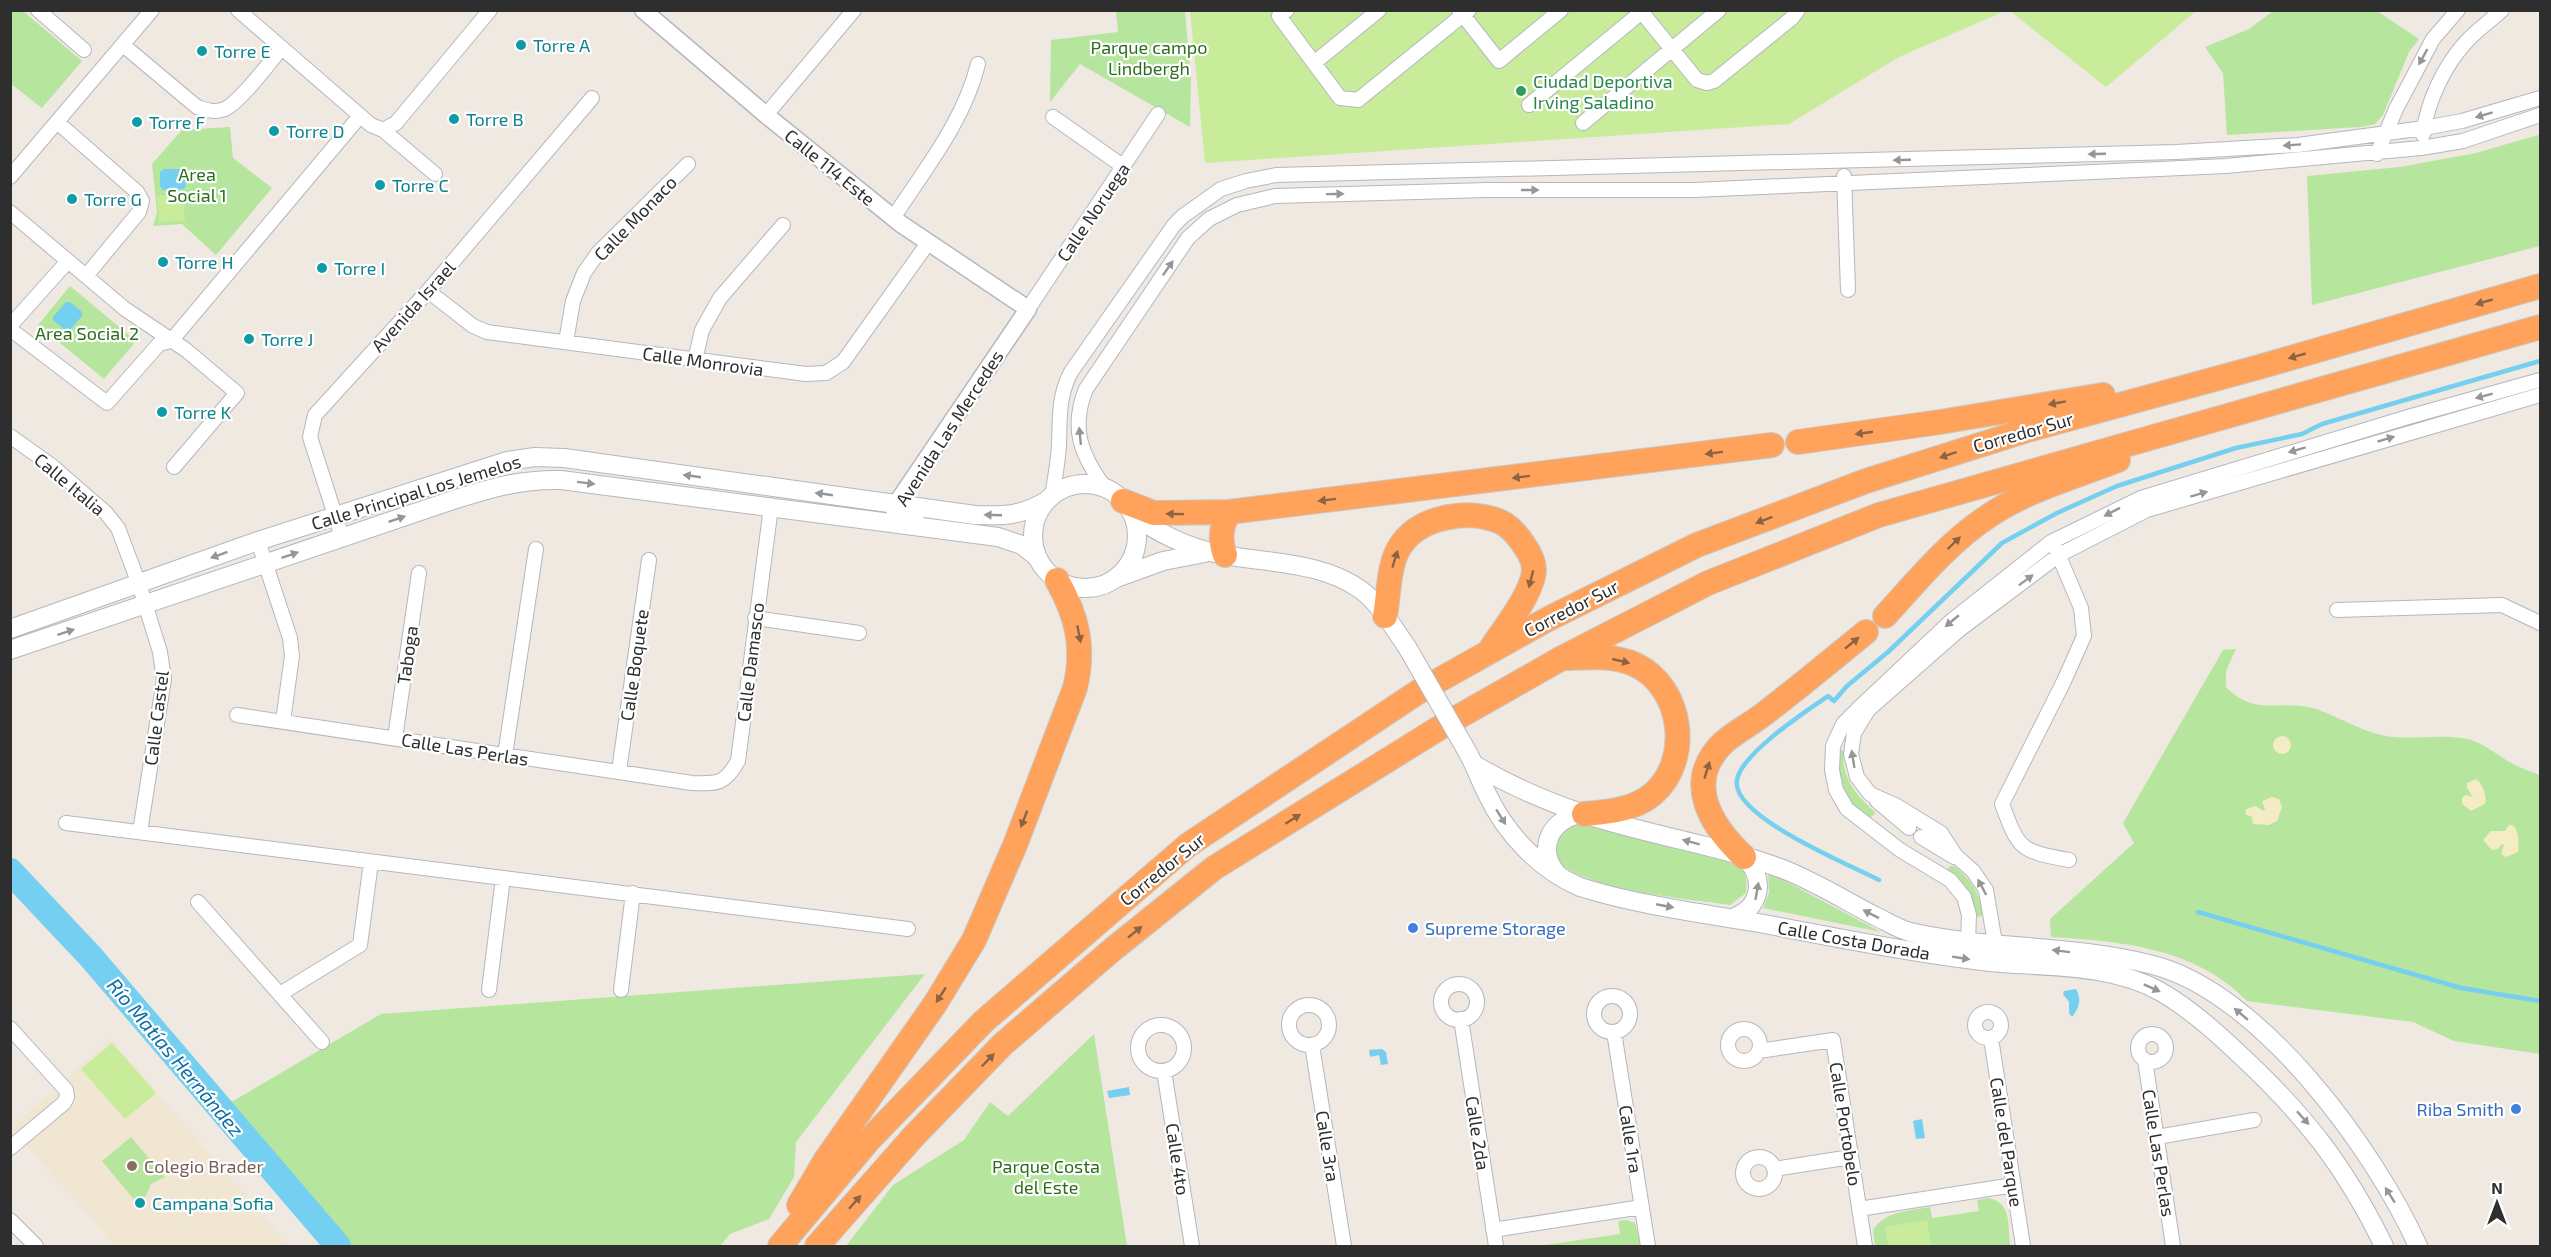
<svg xmlns="http://www.w3.org/2000/svg" width="2551" height="1257" font-family="'Exo 2',sans-serif">
	<style>
		.education { fill: #f0e6d1 }
		.green { fill: #b6e59e }
		.sand { fill: #f3ecc5 }
		.pitch { fill: #c9ec9a }
		.water { fill: #75cff0 }
		.lines { fill: none; stroke-linecap: round; stroke-linejoin: round }
		.stream { stroke: #75cff0; stroke-width: 4.5 }
		.river { stroke: #75cff0; stroke-width: 26 }
		.minor-casing { stroke: #b4b7c1; stroke-width: 16 }
		.tertiary-casing { stroke: #b4b7c1; stroke-width: 19 }
		.secondary-casing { stroke: #b4b7c1; stroke-width: 20 }
		.motorway-casing { stroke: #c9c9c9; stroke-width: 26 }
		.minor { stroke: #fff; stroke-width: 14 }
		.tertiary { stroke: #fff; stroke-width: 16 }
		.secondary { stroke: #fff; stroke-width: 18 }
		.motorway { stroke: #ffa35c; stroke-width: 24 }
		.secondary-bridge-casing { stroke: #b4b7c1; stroke-width: 20; stroke-linecap: butt }
		.secondary-bridge { stroke: #fff; stroke-width: 18 }
		.oneway { fill: #969696 }
		.oneway2 { fill: #8c6343 }
		.culture-dot { fill: #0f9aa8; stroke: #fff; stroke-width: 2 }
		.leisure-dot { fill: #2e9e5b; stroke: #fff; stroke-width: 2 }
		.shop-dot { fill: #3f7fe0; stroke: #fff; stroke-width: 2 }
		.education-dot { fill: #8d6e63; stroke: #fff; stroke-width: 2 }
		.labels { text-anchor: middle; dominant-baseline: central; stroke-width: 4.5; stroke-linejoin: round; paint-order: stroke }
		.culture-label { font-size: 18px; fill: #0d838f; stroke: #fff; text-anchor: start }
		.park-label { font-size: 18px; fill: #2c6e1b; stroke: #fff }
		.leisure-label { font-size: 18px; fill: #27864d; stroke: #fff; text-anchor: start }
		.street-label { font-size: 18px; fill: #2e2e2e; stroke: #fff }
		.shop-label { font-size: 18px; fill: #366cbe; stroke: #fff; text-anchor: start }
		.education-label { font-size: 18px; fill: #785e54; stroke: #fff; text-anchor: start }
		.water-label { font-size: 20px; font-style: italic; fill: #0d6fa3; stroke: #fff }
	</style>
	<rect width="100%" height="100%" fill="#efe9e1"/>
	<path class="education" d="M111 1039 289 1246H115L11 1128Z"/>
	<path class="green" d="M10 11H23L82 61 42 108 11 84Z
		M1116 11H1185L1191 80 1190 127 1080 64 1050 102 1051 40 1118 32Z
		M2273 11H2377L2419 39 2409 52 2383 115 2375 124 2361 127 2227 135 2223 73 2205 47 2249 29Z
		M230 127 233 158 272 188 216 255 182 224 153 226 157 212 152 164 182 130Z
		M2538 135 2540 143V246L2312 305 2307 176 2400 167 2476 153Z
		M70 286 136 341 104 379 38 325Z
		M2236 649 2226 671V687C2256 718 2280 698 2316 709 2342 718 2365 734 2393 737 2417 739 2443 734 2467 739 2485 743 2499 757 2515 765 2523 769 2532 772 2540 775V1054L2454 1041 2413 1022 2247 1001C2196 948 2121 941 2051 937L2050 919 2134 843 2123 823 2223 650Z
		M1843 750C1844 756 1843 759 1844 765 1847 785 1860 799 1874 811L1875 814 1871 817C1854 811 1839 794 1837 775 1836 767 1838 758 1839 751Z
		M1583 822 1736 863C1747 871 1747 880 1746 893L1730 905C1684 898 1593 892 1558 862 1554 838 1561 829 1583 822Z
		M1950 866H1954C1971 879 1979 893 1984 913L1980 917 1977 916 1971 896 1962 883 1946 871Z
		M1768 872 1881 932 1763 908 1769 893Z
		M925 974 796 1142 794 1177 769 1219 730 1234 720 1246H343L223 1107 381 1014Z
		M1094 1034 1127 1246H846L893 1185 964 1140 990 1102 1008 1116Z
		M131 1137 165 1177 151 1184 146 1196 137 1203 102 1161Z
		M1989 1198C2012 1203 2008 1227 2010 1246H1875L1873 1230C1885 1211 1909 1211 1930 1207L1932 1218 1979 1211 1977 1200Z
		M1627 1220 1635 1223 1641 1246H1539L1620 1234 1618 1221Z"/>
	<path class="sand" d="M2273 745a9 9 0 1 1 18 0a9 9 0 1 1-18 0Z
		M2476 779C2483 784 2487 795 2485 804L2471 811 2462 804V798L2465 795 2473 797 2467 788V783Z
		M2272 797 2279 799 2282 807 2277 821 2269 825 2253 824 2252 817 2245 814 2246 809 2256 806 2263 811 2265 809 2262 801Z
		M2509 825H2513C2519 831 2519 844 2518 852L2506 857 2501 854 2504 844H2502L2498 849 2492 850 2483 840 2491 831H2505Z"/>
	<path class="pitch" d="M1190 11H2005L1899 57 1789 124 1205 163Z
		M2010 11H2196L2106 87Z
		M183 194 185 221 159 222 157 196Z
		M112 1043 156 1093 125 1119 81 1069Z
		M1927 1220 1931 1246H1888L1885 1227Z"/>
	<path class="water" d="M164 169H183L186 186 184 189 163 190 160 186V172Z
		M66 302H70L82 312V316L70 330H65L53 320V317Z
		M2076 989C2082 1000 2079 1008 2072 1017L2069 1013V1002L2063 994 2064 991Z
		M1382 1049 1386 1052 1388 1064 1381 1065 1379 1055 1370 1057 1369 1050Z
		M1129 1087 1130 1095 1109 1098 1107 1091Z
		M1922 1119 1925 1138 1916 1139 1913 1121Z"/>
	<g class="lines">
		<path class="stream" d="M1879 880C1850 865 1730 816 1737 780 1741 754 1806 711 1828 696L1834 701 1847 686 1888 652 2002 543 2057 513 2117 486 2236 448 2302 434 2322 424 2540 361
			M2198 912 2461 988 2540 1001"/>
		<path class="river" d="M10 871 91 957 338 1246"/>
		<defs>
			<path id="minor" d="M38 10 84 50
				M238 10 371 125 383 130 435 174
				M1287 10 1279 16 1340 98 1358 100 1469 10
				M1459 10 1499 61 1561 10
				M1640 10 1697 80 1707 83 1714 81 1792 18 1798 10
				M123 45 197 107C206 110 215 113 225 109 241 101 269 63 281 49
				M1314 63 1379 10
				M1529 105 1644 10
				M766 115 854 10
				M1053 117 1124 167
				M57 122 137 192 142 201 139 212 86 276
				M1583 123 1719 10
				M383 130 396 123 490 10
				M2423 135C2427 102 2444 66 2466 42 2477 30 2490 21 2502 10
				M2377 154 2396 109 2433 39 2458 10
				M1844 176 1848 290
				M10 177 152 10
				M10 212 125 309 186 350 237 393 174 467
				M893 218C925 169 964 121 978 64
				M428 291 473 326 487 332 806 374 826 373 843 362 928 243
				M1028 309 1158 114
				M10 326 68 261
				M10 329 107 403 159 344 171 341 360 116
				M566 342 573 301 584 273 598 253 688 164
				M695 360 702 330 720 298 783 225
				M10 436 52 466 106 513 118 528 139 584 160 652 164 679 140 832
				M1105 488C1081 455 1070 428 1086 389L1188 238 1209 219 1237 205 1275 196 1487 190H1694L2226 166 2421 148 2463 141 2540 115
				M1052 496C1055 479 1058 462 1059 445 1060 418 1058 397 1071 372L1174 225 1183 216 1221 189 1246 181 1276 175 2176 152 2298 145 2424 128 2462 121 2540 98
				M342 537 310 437 315 415 428 291 592 98
				M258 541 290 638 292 656 283 721
				M2056 549 2081 608 2084 636 2064 681 2002 804C2019 850 2020 851 2069 860
				M2337 610 2502 605 2540 623
				M755 618 859 633
				M237 715 692 783C718 784 725 784 738 761L771 507
				M395 738 419 573
				M505 755 536 549
				M619 771 649 560
				M1877 801 1909 828
				M66 823 908 929
				M1921 837 1954 857
				M198 902 322 1042
				M1968 941 1969 915 1964 897 1950 880 1900 850 1847 809 1836 790 1832 770 1833 746 1843 724 1863 704 1951 621 2051 542 2141 498 2408 417 2540 380
				M1995 943 1986 890 1973 871 1956 856 1941 833 1897 806 1870 794 1857 777 1851 754 1854 733 1868 710 1959 630 2059 555 2147 510 2540 395
				M1441 1002a18 18 0 1 1 36 0a18 18 0 1 1-36 0Z
				M489 990 503 878
				M621 990 633 893
				M280 994 360 945 371 862
				M1594 1014a18 18 0 1 1 36 0a18 18 0 1 1-36 0Z
				M1289 1025a20 20 0 1 1 40 0a20 20 0 1 1-40 0Z
				M1975 1025a13 13 0 1 1 26 0a13 13 0 1 1-26 0Z
				M1461 1019 1496 1246
				M1138 1048a23 23 0 1 1 46 0a23 23 0 1 1-46 0Z
				M10 1028 66 1090 67 1097 64 1103 10 1148
				M1728 1045a16 16 0 1 1 32 0a16 16 0 1 1-32 0Z
				M1614 1032 1648 1246
				M2138 1048a14 14 0 1 1 28 0a14 14 0 1 1-28 0Z
				M1991 1038 2023 1246
				M1312 1045 1344 1246
				M1759 1051 1833 1040 1865 1246
				M2145 1060 2173 1246
				M1164 1071 1192 1246
				M2157 1137 2254 1120
				M1743 1173a16 16 0 1 1 32 0a16 16 0 1 1-32 0Z
				M1774 1169 1851 1157
				M1859 1209 2014 1185
				M10 1220 36 1246
				M1493 1230 1642 1207"/>
			<path id="tertiary" d="M643 10 766 115 901 224 1028 309 896 504 894 509 896 514 917 522"/>
			<path id="secondary" d="M1033 536a52 52 0 1 1 104 0a52 52 0 1 1-104 0Z
				M1133 515C1157 532 1181 545 1211 552 1259 564 1318 559 1361 590 1380 604 1393 627 1407 647
				M1119 577 1163 561 1205 553
				M10 629 258 541 507 461 535 457 564 458 975 515C1006 516 1021 516 1048 500
				M10 650 453 500C491 488 521 479 561 480L998 537 1022 545 1038 558
				M1468 753C1475 766 1480 780 1487 794 1506 834 1539 869 1580 887 1637 905 1700 913 1759 923 1833 937 1907 952 1982 961 2040 968 2109 962 2161 992 2189 1008 2215 1031 2238 1053 2304 1114 2345 1166 2384 1246
				M1475 765C1509 785 1543 800 1581 813 1646 835 1715 844 1780 868 1812 880 1844 900 1875 916 1886 921 1898 929 1910 932 1989 950 2074 944 2153 965 2261 993 2374 1149 2418 1246
				M1557 874C1535 848 1552 816 1584 814
				M1732 918C1762 908 1766 877 1744 857"/>
			<path id="motorway" d="M1798 442 1940 422 2103 395
				M1123 501 1154 513 1229 512 1772 445
				M1225 555C1219 539 1221 526 1229 512
				M1385 616C1389 595 1388 563 1401 545 1421 515 1470 509 1501 522 1511 527 1518 536 1524 545 1529 552 1534 560 1534 570 1533 593 1503 630 1490 650
				M1885 616C1917 581 1948 543 1987 517 2026 490 2075 477 2118 460
				M1568 658C1590 657 1615 655 1636 665 1682 687 1693 759 1653 794 1634 810 1608 812 1584 814
				M1744 857C1710 825 1683 781 1724 742 1738 730 1755 722 1769 710 1802 685 1834 658 1866 632
				M799 1205 825 1161 935 1004 974 940 1015 845 1075 688C1085 647 1077 616 1057 580
				M780 1246 869 1140 984 1021 1188 845 1418 692 1548 619 1697 545 1866 481 2024 431 2259 367 2540 286
				M817 1246 913 1137 1003 1044 1112 950 1214 868 1444 725 1562 658 1708 583 1879 515 2540 327"/>
		</defs>
		<use href="#minor" class="minor-casing"/>
		<use href="#tertiary" class="tertiary-casing"/>
		<use href="#secondary" class="secondary-casing"/>
		<use href="#motorway" class="motorway-casing"/>
		<use href="#minor" class="minor"/>
		<use href="#tertiary" class="tertiary"/>
		<use href="#secondary" class="secondary"/>
		<use href="#motorway" class="motorway"/>
		<defs>
			<path id="secondary-bridge" d="M1407 647 1468 753"/>
		</defs>
		<use href="#secondary-bridge" class="secondary-bridge-casing"/>
		<use href="#secondary-bridge" class="secondary-bridge"/>
	</g>
	<defs><path id="oneway-solid" d="M-6-.8H1V-3.2L6.5 0L1 3.2V.8H-6Z" transform="scale(1.5)"/></defs>
	<g class="oneway">
		<use href="#oneway-solid" transform="translate(2423 57) rotate(119)"/>
		<use href="#oneway-solid" transform="translate(2484 115) rotate(163)"/>
		<use href="#oneway-solid" transform="translate(2292 145) rotate(176)"/>
		<use href="#oneway-solid" transform="translate(2097 154) rotate(178)"/>
		<use href="#oneway-solid" transform="translate(1902 160) rotate(178)"/>
		<use href="#oneway-solid" transform="translate(1530 190)"/>
		<use href="#oneway-solid" transform="translate(1335 194) rotate(-1)"/>
		<use href="#oneway-solid" transform="translate(1168 268) rotate(-55)"/>
		<use href="#oneway-solid" transform="translate(2484 396) rotate(165)"/>
		<use href="#oneway-solid" transform="translate(1080 436) rotate(-96)"/>
		<use href="#oneway-solid" transform="translate(2386 439) rotate(-17)"/>
		<use href="#oneway-solid" transform="translate(2297 450) rotate(163)"/>
		<use href="#oneway-solid" transform="translate(692 476) rotate(-172)"/>
		<use href="#oneway-solid" transform="translate(586 483) rotate(7)"/>
		<use href="#oneway-solid" transform="translate(824 494) rotate(-172)"/>
		<use href="#oneway-solid" transform="translate(2199 494) rotate(-17)"/>
		<use href="#oneway-solid" transform="translate(2112 512) rotate(153)"/>
		<use href="#oneway-solid" transform="translate(993 515) rotate(-178)"/>
		<use href="#oneway-solid" transform="translate(397 519) rotate(-19)"/>
		<use href="#oneway-solid" transform="translate(219 555) rotate(160)"/>
		<use href="#oneway-solid" transform="translate(290 555) rotate(-19)"/>
		<use href="#oneway-solid" transform="translate(2026 580) rotate(-37)"/>
		<use href="#oneway-solid" transform="translate(1952 621) rotate(140)"/>
		<use href="#oneway-solid" transform="translate(66 632) rotate(-18)"/>
		<use href="#oneway-solid" transform="translate(1853 759) rotate(-99)"/>
		<use href="#oneway-solid" transform="translate(1501 817) rotate(58)"/>
		<use href="#oneway-solid" transform="translate(1691 842) rotate(-165)"/>
		<use href="#oneway-solid" transform="translate(1982 887) rotate(-118)"/>
		<use href="#oneway-solid" transform="translate(1757 891) rotate(-80)"/>
		<use href="#oneway-solid" transform="translate(1665 906) rotate(11)"/>
		<use href="#oneway-solid" transform="translate(1871 914) rotate(-153)"/>
		<use href="#oneway-solid" transform="translate(2061 951) rotate(-173)"/>
		<use href="#oneway-solid" transform="translate(1961 958) rotate(9)"/>
		<use href="#oneway-solid" transform="translate(2152 988) rotate(24)"/>
		<use href="#oneway-solid" transform="translate(2241 1014) rotate(-140)"/>
		<use href="#oneway-solid" transform="translate(2303 1118) rotate(48)"/>
		<use href="#oneway-solid" transform="translate(2390 1195) rotate(-122)"/>
	</g>
	<g class="oneway2">
		<use href="#oneway-solid" transform="translate(2484 302) rotate(164)"/>
		<use href="#oneway-solid" transform="translate(2297 356) rotate(164)"/>
		<use href="#oneway-solid" transform="translate(2057 403) rotate(170)"/>
		<use href="#oneway-solid" transform="translate(1864 433) rotate(172)"/>
		<use href="#oneway-solid" transform="translate(1714 453) rotate(173)"/>
		<use href="#oneway-solid" transform="translate(1948 455) rotate(162)"/>
		<use href="#oneway-solid" transform="translate(1521 477) rotate(173)"/>
		<use href="#oneway-solid" transform="translate(1327 500) rotate(173)"/>
		<use href="#oneway-solid" transform="translate(1175 514) rotate(-179)"/>
		<use href="#oneway-solid" transform="translate(1764 520) rotate(159)"/>
		<use href="#oneway-solid" transform="translate(1954 543) rotate(-44)"/>
		<use href="#oneway-solid" transform="translate(1395 559) rotate(-73)"/>
		<use href="#oneway-solid" transform="translate(1531 579) rotate(104)"/>
		<use href="#oneway-solid" transform="translate(1079 634) rotate(79)"/>
		<use href="#oneway-solid" transform="translate(1852 643) rotate(-39)"/>
		<use href="#oneway-solid" transform="translate(1621 661) rotate(13)"/>
		<use href="#oneway-solid" transform="translate(1707 770) rotate(-73)"/>
		<use href="#oneway-solid" transform="translate(1024 819) rotate(111)"/>
		<use href="#oneway-solid" transform="translate(1293 819) rotate(-32)"/>
		<use href="#oneway-solid" transform="translate(1135 932) rotate(-39)"/>
		<use href="#oneway-solid" transform="translate(941 995) rotate(123)"/>
		<use href="#oneway-solid" transform="translate(988 1060) rotate(-46)"/>
		<use href="#oneway-solid" transform="translate(855 1202) rotate(-48)"/>
	</g>
	<g class="culture-dot">
		<circle cx="521" cy="45" r="6"/>
		<circle cx="202" cy="51" r="6"/>
		<circle cx="454" cy="119" r="6"/>
		<circle cx="137" cy="122" r="6"/>
		<circle cx="274" cy="131" r="6"/>
		<circle cx="380" cy="185" r="6"/>
		<circle cx="72" cy="199" r="6"/>
		<circle cx="163" cy="262" r="6"/>
		<circle cx="322" cy="268" r="6"/>
		<circle cx="249" cy="339" r="6"/>
		<circle cx="162" cy="412" r="6"/>
		<circle cx="140" cy="1203" r="6"/>
	</g>
	<circle class="leisure-dot" cx="1521" cy="91" r="6"/>
	<g class="shop-dot">
		<circle cx="1413" cy="928" r="6"/>
		<circle cx="2516" cy="1109" r="6"/>
	</g>
	<circle class="education-dot" cx="132" cy="1166" r="6"/>
	<g class="labels">
		<g class="culture-label">
			<text x="533" y="45">Torre A</text>
			<text x="214" y="51">Torre E</text>
			<text x="466" y="119">Torre B</text>
			<text x="149" y="122">Torre F</text>
			<text x="286" y="131">Torre D</text>
			<text x="392" y="185">Torre C</text>
			<text x="84" y="199">Torre G</text>
			<text x="175" y="262">Torre H</text>
			<text x="334" y="268">Torre I</text>
			<text x="261" y="339">Torre J</text>
			<text x="174" y="412">Torre K</text>
			<text x="152" y="1203">Campana Sofia</text>
		</g>
		<g class="park-label">
			<text x="1149" y="47">Parque campo<tspan x="1149" dy="21">Lindbergh</tspan></text>
			<text x="197" y="174">Area<tspan x="197" dy="21">Social 1</tspan></text>
			<text x="87" y="333">Area Social 2</text>
			<text x="1046" y="1166">Parque Costa<tspan x="1046" dy="21">del Este</tspan></text>
		</g>
		<g class="leisure-label">
			<text x="1533" y="81">Ciudad Deportiva<tspan x="1533" dy="21">Irving Saladino</tspan></text>
		</g>
		<g class="street-label">
			<text transform="translate(830 167) rotate(39)">Calle 114 Este</text>
			<text transform="translate(1093 212) rotate(-56)">Calle Noruega</text>
			<text transform="translate(635 218) rotate(-46)">Calle Monaco</text>
			<text transform="translate(413 306) rotate(-48)">Avenida Israel</text>
			<text transform="translate(703 361) rotate(8)">Calle Monrovia</text>
			<text transform="translate(949 428) rotate(-57)">Avenida Las Mercedes</text>
			<text transform="translate(2023 432) rotate(-16)">Corredor Sur</text>
			<text transform="translate(70 484) rotate(40)">Calle Italia</text>
			<text transform="translate(416 492) rotate(-17)">Calle Principal Los Jemelos</text>
			<text transform="translate(1571 608) rotate(-27)">Corredor Sur</text>
			<text transform="translate(407 655) rotate(-82)">Taboga</text>
			<text transform="translate(750 662) rotate(-83)">Calle Damasco</text>
			<text transform="translate(634 665) rotate(-82)">Calle Boquete</text>
			<text transform="translate(156 718) rotate(-83)">Calle Castel</text>
			<text transform="translate(465 749) rotate(9)">Calle Las Perlas</text>
			<text transform="translate(1162 869) rotate(-39)">Corredor Sur</text>
			<text transform="translate(1854 940) rotate(10)">Calle Costa Dorada</text>
			<text transform="translate(1846 1124) rotate(81)">Calle Portobelo</text>
			<text transform="translate(1478 1133) rotate(81)">Calle 2da</text>
			<text transform="translate(1631 1139) rotate(81)">Calle 1ra</text>
			<text transform="translate(2007 1142) rotate(81)">Calle del Parque</text>
			<text transform="translate(1328 1146) rotate(81)">Calle 3ra</text>
			<text transform="translate(2159 1153) rotate(81)">Calle Las Perlas</text>
			<text transform="translate(1178 1159) rotate(81)">Calle 4to</text>
		</g>
		<g class="shop-label">
			<text x="1425" y="928">Supreme Storage</text>
			<text x="2504" y="1109" text-anchor="end">Riba Smith</text>
		</g>
		<g class="education-label">
			<text x="144" y="1166">Colegio Brader</text>
		</g>
		<g class="water-label">
			<text transform="translate(176 1057) rotate(50)">Río Matías Hernández</text>
		</g>
	</g>
	<rect width="2551" height="1257" fill="none" stroke="#2e2e2e" stroke-width="24"/>
	<g transform="translate(2497 1203)" stroke="#ffffff" stroke-width="4.5" paint-order="stroke">
	<path d="M0-4.5L10 22L0 15L-10 22Z" fill="#2e2e2e"/>
	<text y="-9" font-size="16" font-weight="bold" text-anchor="middle" fill="#2e2e2e">N</text>
	</g>
</svg>
